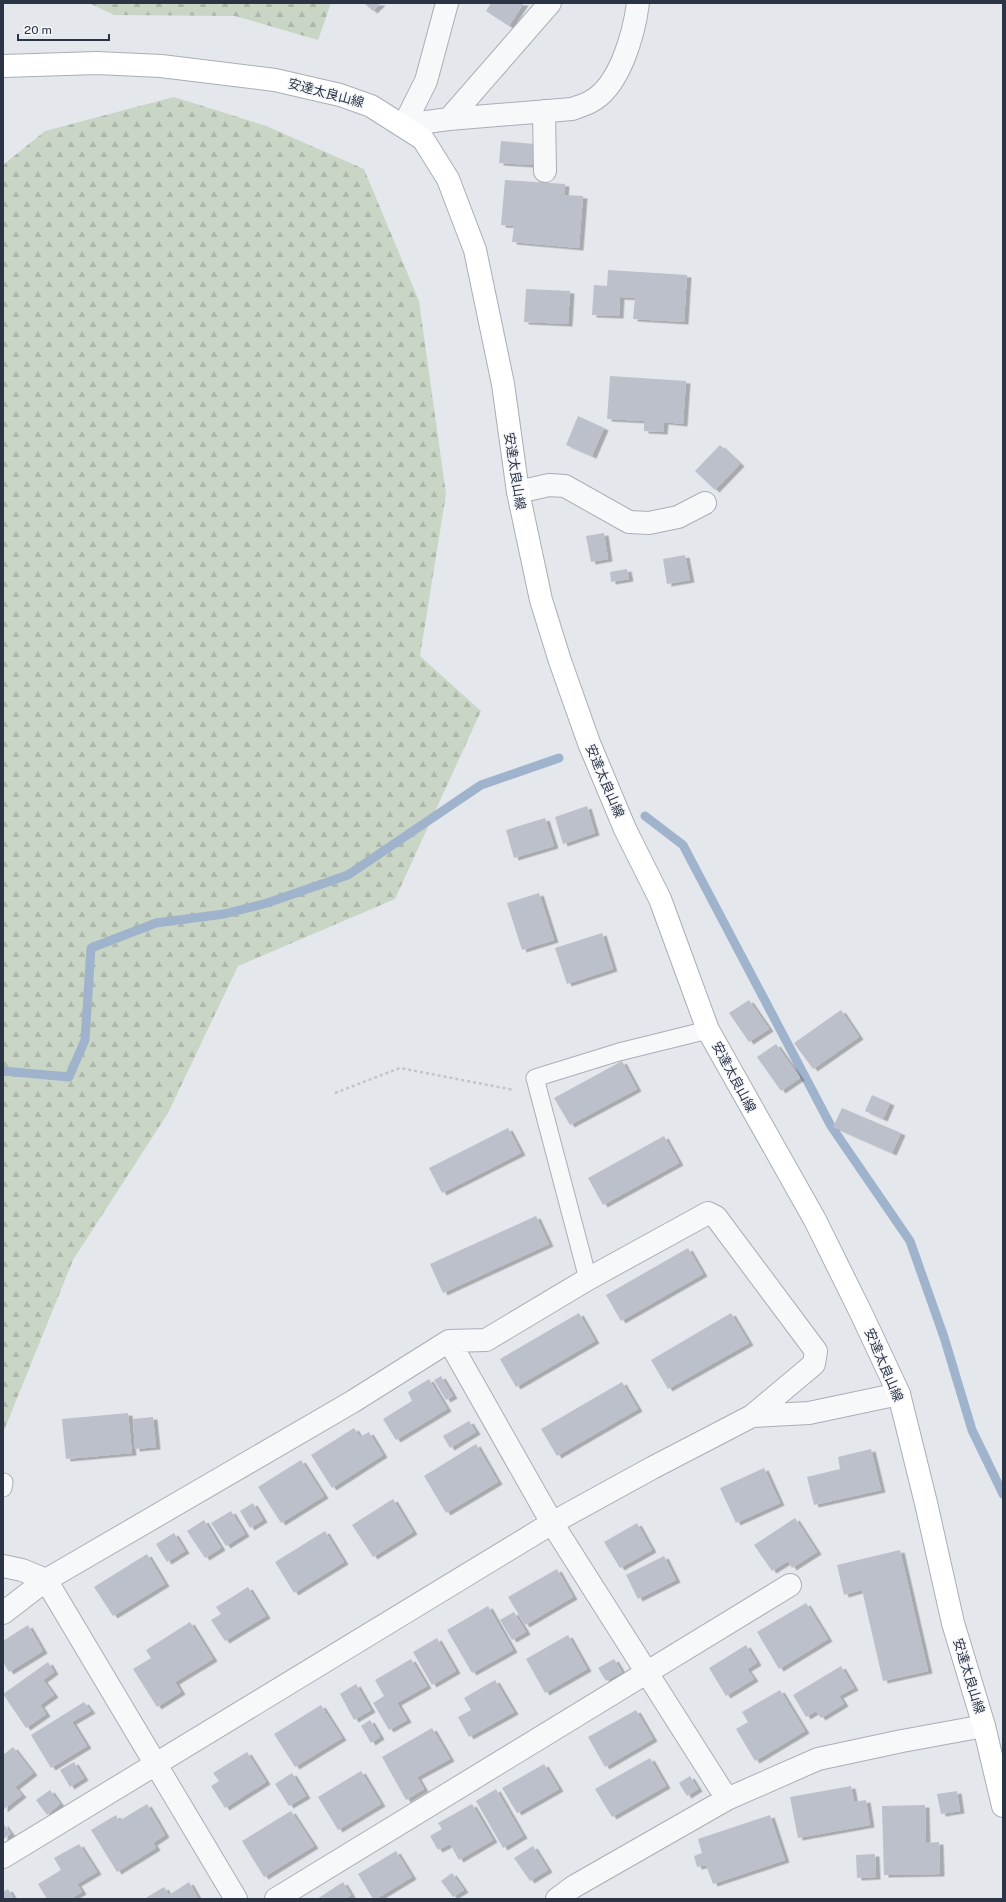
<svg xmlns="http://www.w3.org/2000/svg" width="1006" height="1902" font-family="'Public Sans','Noto Sans JP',sans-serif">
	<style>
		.forest { fill: url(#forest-firs) }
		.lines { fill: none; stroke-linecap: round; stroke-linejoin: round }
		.stream { stroke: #9fb4cc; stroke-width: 9 }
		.building { fill: #bbc0ca; filter: url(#shadow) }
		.service-casing { stroke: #a9aeb7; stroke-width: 19 }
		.minor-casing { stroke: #a9aeb7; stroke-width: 24 }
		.secondary-casing { stroke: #a9aeb7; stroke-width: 24 }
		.path { stroke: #c2c5cb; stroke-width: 2.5; stroke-dasharray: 3 3; stroke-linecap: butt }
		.service { stroke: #f7f8fa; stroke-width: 17 }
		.minor { stroke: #f7f8fa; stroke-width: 22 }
		.secondary { stroke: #fff; stroke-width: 22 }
		.labels { text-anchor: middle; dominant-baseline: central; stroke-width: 3; stroke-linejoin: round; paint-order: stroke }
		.street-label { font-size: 13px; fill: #2b3445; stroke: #f4f6f9 }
	</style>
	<defs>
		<pattern id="forest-firs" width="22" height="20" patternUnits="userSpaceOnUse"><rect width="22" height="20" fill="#c9d6c5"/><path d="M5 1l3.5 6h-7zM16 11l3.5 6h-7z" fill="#adb8ab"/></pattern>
		<filter id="shadow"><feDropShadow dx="4.5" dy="2.5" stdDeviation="0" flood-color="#0004"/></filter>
	</defs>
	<rect width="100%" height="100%" fill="#e4e7ec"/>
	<path class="forest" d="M89 3H331L318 40 235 16 114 15Z
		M174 97 266 126 364 169 419 301 446 494 420 656 481 711 395 899 238 966 168 1113 73 1260 3 1433V165L45 131Z"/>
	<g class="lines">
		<path class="stream" d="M645 816 683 845 831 1126 910 1241 944 1337 972 1430 1003 1494
			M3 1071 69 1077 85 1040 91 948 156 923 224 914 267 903 348 875 481 785 559 758"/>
	</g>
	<path class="building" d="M364 3H381L373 11Z
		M491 3H524L509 26 486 11Z
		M501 141 534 144 532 165 499 163Z
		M505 180 565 184 564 195 583 196 579 248 512 242 514 226 501 225Z
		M608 270 687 275 684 322 633 319 635 298 620 297 619 316 592 315 594 285 607 286Z
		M526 289 570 291 568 324 524 322Z
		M610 376 686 381 683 424 664 422 663 432 644 431V421L607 419Z
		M578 416 604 428 592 456 566 445Z
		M720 445 740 464 715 490 695 471Z
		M604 533 608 559 591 562 586 536Z
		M685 555 690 580 667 584 663 559Z
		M627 569 629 579 611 582 610 572Z
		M587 806 595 833 563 844 555 817Z
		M545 818 554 846 514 858 506 830Z
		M539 893 554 940 522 950 507 903Z
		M602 933 613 969 567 984 555 948Z
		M749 1000 769 1029 749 1042 729 1013Z
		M841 1010 859 1037 813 1069 794 1043Z
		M776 1044 800 1078 781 1091 757 1057Z
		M622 1061 637 1089 570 1125 554 1098Z
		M872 1095 890 1103 883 1119 865 1111Z
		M842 1108 901 1133 892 1153 833 1127Z
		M508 1128 521 1153 442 1193 429 1168Z
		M664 1136 679 1163 603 1205 588 1178Z
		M536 1216 549 1244 443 1293 430 1264Z
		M688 1248 703 1274 621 1321 606 1295Z
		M579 1313 595 1341 516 1387 500 1359Z
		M731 1313 749 1343 668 1389 651 1360Z
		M441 1376 453 1396 446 1400 434 1380Z
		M429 1379 447 1409 396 1440 383 1419 412 1401 408 1392Z
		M622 1382 638 1409 557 1456 541 1429Z
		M128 1413 132 1453 66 1459 62 1419Z
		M153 1417 156 1447 135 1449 133 1419Z
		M469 1421 476 1432 450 1448 443 1436Z
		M354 1428 360 1437 369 1432 383 1455 332 1488 311 1455Z
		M476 1444 498 1482 446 1513 424 1476Z
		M871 1449 881 1490 814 1505 807 1477 840 1469 838 1457Z
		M301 1460 324 1496 281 1523 258 1487Z
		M764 1468 780 1503 736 1523 720 1488Z
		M393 1499 413 1532 373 1557 352 1525Z
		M253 1503 263 1520 250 1528 240 1511Z
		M231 1511 245 1534 226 1546 211 1523Z
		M795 1518 817 1552 792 1568 788 1561 772 1571 754 1545Z
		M204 1520 221 1548 205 1558 187 1531Z
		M637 1523 652 1550 620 1568 604 1542Z
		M325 1531 344 1562 294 1593 275 1562Z
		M174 1533 185 1551 167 1562 156 1544Z
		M900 1550 928 1671 883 1681 862 1590 844 1595 837 1565Z
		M147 1554 165 1584 113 1616 94 1587Z
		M664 1556 676 1580 638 1599 626 1575Z
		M557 1569 573 1597 525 1625 508 1597Z
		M248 1587 266 1616 225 1641 211 1620 221 1614 216 1607Z
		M806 1603 828 1639 779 1669 757 1632Z
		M488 1606 513 1650 472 1673 447 1630Z
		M514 1612 526 1632 512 1640 500 1620Z
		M190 1622 213 1659 175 1682 181 1692 157 1707 133 1669 151 1658 146 1650Z
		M28 1625 43 1651 9 1672 3 1662V1641Z
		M568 1635 587 1669 545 1693 526 1659Z
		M437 1638 456 1671 432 1685 413 1652Z
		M746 1645 757 1663 747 1669 754 1679 726 1696 709 1668Z
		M411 1659 427 1686 397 1703 407 1720 389 1730 373 1703 384 1696 375 1680Z
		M614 1659 622 1672 606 1681 598 1668Z
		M48 1662 54 1672 43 1680 54 1695 40 1705 46 1714 26 1728 3 1694Z
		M841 1666 854 1688 839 1696 844 1704 821 1718 816 1711 806 1717 793 1695Z
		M495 1680 514 1712 469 1737 458 1717 471 1710 464 1698Z
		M356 1684 371 1710 354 1720 340 1694Z
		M780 1690 805 1731 755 1761 736 1729 748 1722 742 1712Z
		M84 1702 91 1711 72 1722 87 1746 51 1768 31 1735Z
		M321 1705 342 1738 295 1767 274 1734Z
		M636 1710 653 1739 605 1767 588 1737Z
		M370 1720 380 1737 371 1743 361 1726Z
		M432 1728 450 1759 417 1777 424 1789 406 1800 382 1757Z
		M13 1747 33 1773 15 1787 22 1795 3 1810V1755Z
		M247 1752 266 1782 225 1808 211 1786 219 1781 213 1773Z
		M650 1758 666 1786 612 1817 595 1789Z
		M74 1762 84 1778 70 1787 60 1770Z
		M544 1764 559 1789 517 1813 502 1788Z
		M361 1771 381 1804 338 1830 318 1797Z
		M292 1773 306 1796 289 1806 275 1784Z
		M690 1776 698 1789 687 1796 679 1783Z
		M851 1786 854 1802 866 1800 870 1825 798 1838 790 1797Z
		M496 1789 523 1836 503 1848 476 1801Z
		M50 1790 60 1804 47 1815 36 1800Z
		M957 1791 960 1811 941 1814 937 1794Z
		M147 1804 165 1835 153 1843 156 1848 117 1872 91 1830 116 1815 119 1821Z
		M472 1804 493 1840 459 1860 450 1844 438 1850 430 1836 442 1829 438 1823Z
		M925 1805 926 1843 939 1842 940 1874 884 1875 882 1806Z
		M291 1811 314 1846 264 1877 242 1841Z
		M770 1815 785 1860 713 1884 706 1865 697 1867 694 1856 702 1853 698 1839Z
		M3 1823 11 1834 3 1839Z
		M79 1844 97 1872 77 1884 82 1892 70 1899H47L38 1884 61 1870 54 1858Z
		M533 1846 548 1870 530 1881 514 1858Z
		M396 1851 412 1877 376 1899H373L358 1874Z
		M875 1854 876 1877 857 1878 856 1855Z
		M452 1873 464 1890 453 1897 441 1881Z
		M189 1882 198 1898 197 1899H144L164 1887 169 1895Z
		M343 1882 351 1895 345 1899H317Z
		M8 1889 14 1899H3V1892Z"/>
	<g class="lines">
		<defs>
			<path id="service" d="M588 1279 535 1078 619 1052 708 1030
				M3 1488 4 1482"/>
			<path id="minor" d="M544 111 545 171
				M449 119 550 3
				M404 125 449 119 572 109C578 107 584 105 590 102 620 87 634 33 638 3
				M404 125 426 81 447 3
				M518 492 549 485 565 486 629 522 649 523 678 517 705 503
				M3 1566 22 1570 46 1580 236 1899
				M3 1613 46 1580 352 1402 449 1341
				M727 1799 552 1523 449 1341 486 1340 588 1279 708 1213 716 1217 816 1351 814 1364 752 1416
				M3 1857 552 1523 652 1468 752 1416 809 1413 899 1394
				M276 1899 790 1585
				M557 1899 573 1887 727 1799 818 1759 902 1741 984 1726"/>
			<path id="secondary" d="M3 66 97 63 161 66 275 80 340 95 371 106 423 139 448 179 475 250 503 384 518 492 541 600 560 661 589 743 625 829 660 899 708 1030 815 1220 862 1315 899 1394 926 1503 953 1623 984 1726 1003 1806"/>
		</defs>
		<use href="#service" class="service-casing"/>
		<use href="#minor" class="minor-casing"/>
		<use href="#secondary" class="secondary-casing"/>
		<path class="path" d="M335 1093 400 1068 514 1090"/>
		<use href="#service" class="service"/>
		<use href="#minor" class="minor"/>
		<use href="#secondary" class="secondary"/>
	</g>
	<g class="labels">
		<g class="street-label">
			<text transform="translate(326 93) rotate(15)">安達太良山線</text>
			<text transform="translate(515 471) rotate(81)">安達太良山線</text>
			<text transform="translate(605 781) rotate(67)">安達太良山線</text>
			<text transform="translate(734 1077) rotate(62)">安達太良山線</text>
			<text transform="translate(884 1365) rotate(67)">安達太良山線</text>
			<text transform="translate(969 1676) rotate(73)">安達太良山線</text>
		</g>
	</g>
	<rect width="1006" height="1902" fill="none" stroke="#2b3445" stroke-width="8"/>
	<path d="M18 34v6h91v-6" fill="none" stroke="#2b3445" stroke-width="2"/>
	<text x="24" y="34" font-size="12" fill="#2b3445" stroke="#f4f6f9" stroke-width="3" paint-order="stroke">20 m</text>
</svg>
